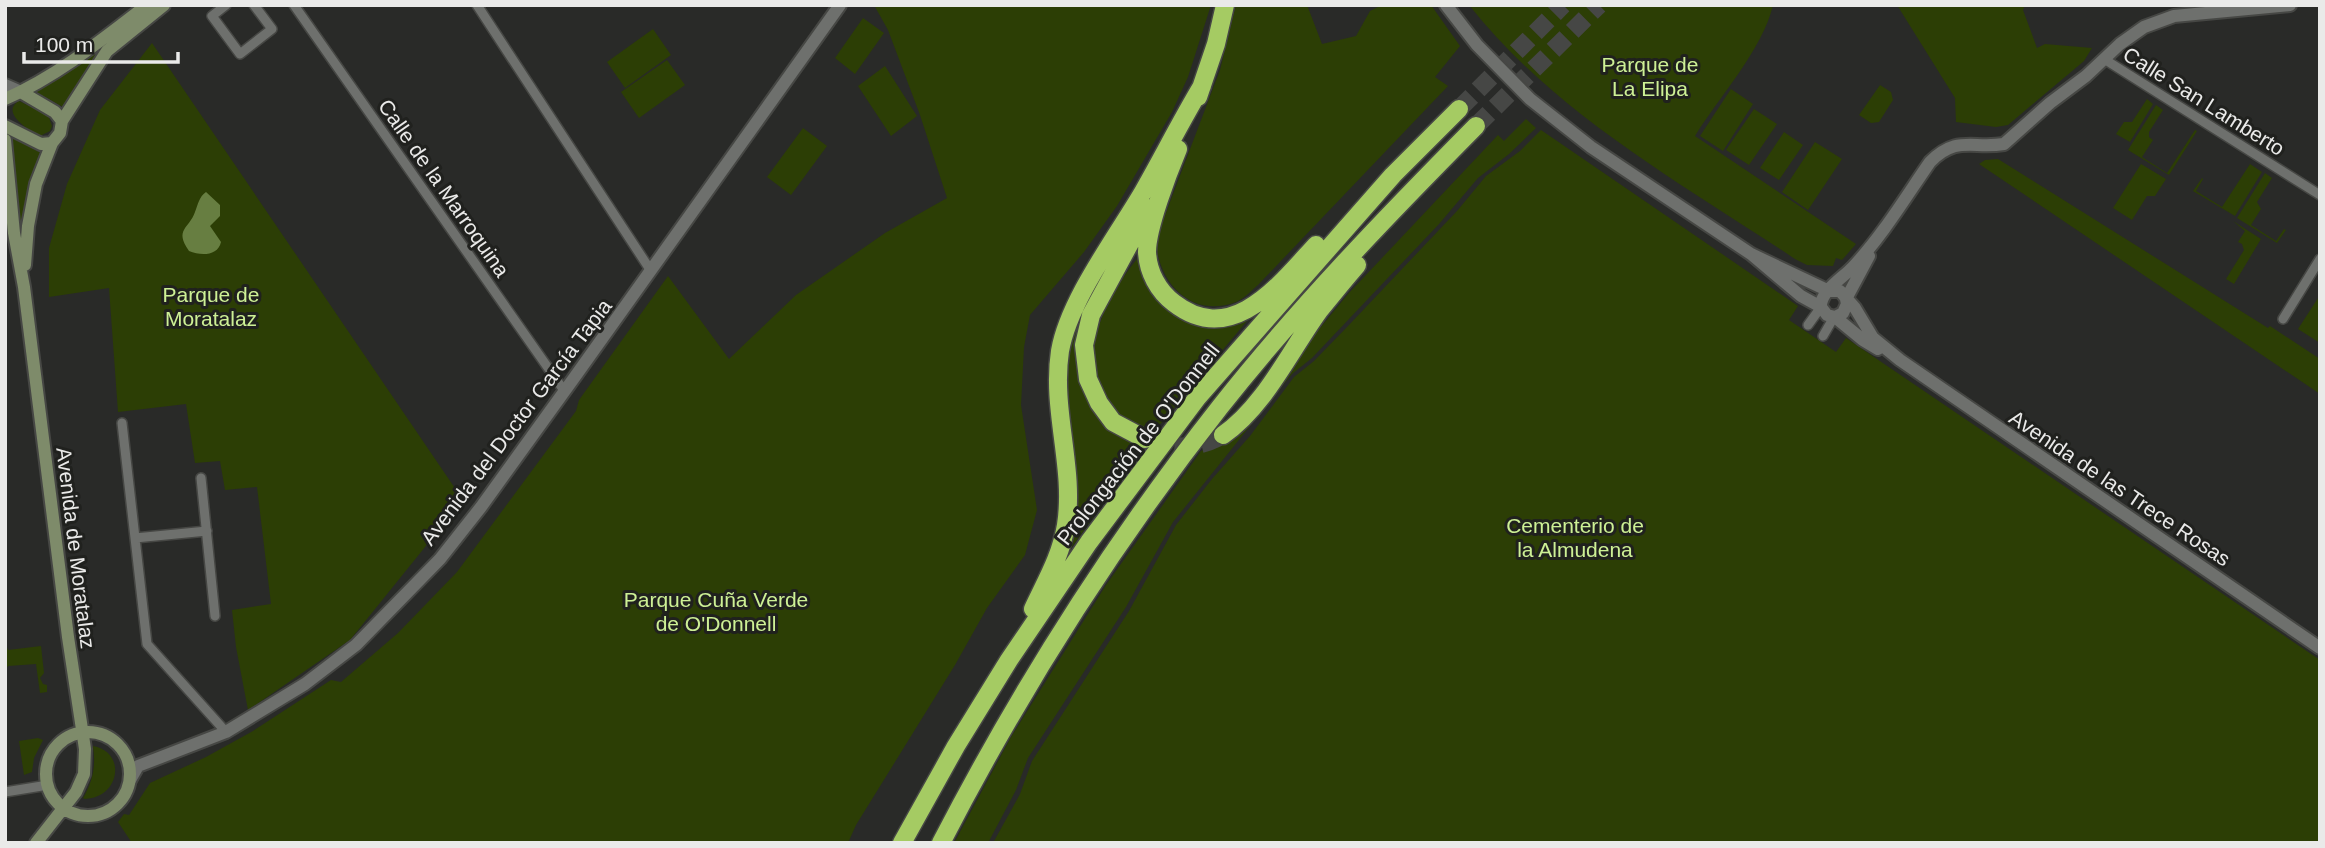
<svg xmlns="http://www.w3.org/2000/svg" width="2325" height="848" font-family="Helvetica,sans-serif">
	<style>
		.green { fill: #2c3e05 }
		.water { fill: #677e41 }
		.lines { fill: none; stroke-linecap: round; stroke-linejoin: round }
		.motorway-tunnel { stroke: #464745; stroke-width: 18; stroke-dasharray: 18 9; stroke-linecap: butt }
		.minor-casing { stroke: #464744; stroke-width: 12 }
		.tertiary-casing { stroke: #464744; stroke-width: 16 }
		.secondary-casing { stroke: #464744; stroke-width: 16 }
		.motorway-casing { stroke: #464744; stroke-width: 21 }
		.minor { stroke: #6e706d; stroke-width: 9 }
		.tertiary { stroke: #6e706d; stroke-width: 12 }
		.secondary { stroke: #7e8b6a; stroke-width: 12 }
		.motorway { stroke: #a5cb63; stroke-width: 18 }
		.labels { text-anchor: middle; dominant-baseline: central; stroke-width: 6; stroke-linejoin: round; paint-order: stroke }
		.park-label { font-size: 21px; fill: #cdf095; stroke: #20211e }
		.street-label { font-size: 21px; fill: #eaeae9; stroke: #20211e }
	</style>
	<rect width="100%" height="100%" fill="#292a28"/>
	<path class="green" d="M874 5H1211L1188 77 1172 112 1117 206 1084 252 1030 315 1024 347 1021 405 1037 510 1025 555 987 608 955 665 856 825 848 843H132L118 822 124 814 129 815 150 783 206 757 253 731 331 680 341 682 398 633 457 572 576 411 579 400 668 276 729 359 796 295 885 233 947 198 920 115 888 30Z
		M1236 5H1307L1322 44 1356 36 1370 11 1382 5H1431L1460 46 1435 77 1448 86 1258 285C1252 290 1244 299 1236 302 1191 319 1157 282 1156 239L1220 70Z
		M1469 5H1773C1763 49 1719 97 1695 136L1856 244 1842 260 1836 258 1833 266 1807 265 1795 259C1681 183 1555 114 1469 5Z
		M1897 5H2025L2023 10 2037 48 2045 44 2092 48 2084 61 2008 125 1996 127 1956 122 1955 98Z
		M863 18 884 33 855 74 835 58Z
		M653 29 671 55 625 88 607 62Z
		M152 43 463 500 350 640 248 710 236 647 232 610 271 604 257 487 225 490 220 461 195 463 186 404 118 412 109 288 49 297V248L67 184 100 110Z
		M95 52 96 55 63 107 36 92 35 90Z
		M667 60 685 85 639 118 621 92Z
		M885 66 917 116 891 136 858 86Z
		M1880 85 1891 92 1893 100 1879 122 1871 123 1859 115Z
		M1731 89 1753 104 1723 151 1700 136Z
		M2147 99 2153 104 2130 142 2116 134 2124 122H2132Z
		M19 101 48 115 52 126 50 131 40 136C28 130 0 112 19 101Z
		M2156 105 2163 110 2149 132V137L2153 140 2142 157 2167 173 2195 130 2197 131 2169 175 2128 150Z
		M1754 109 1777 124 1749 165 1726 150Z
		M1526 119 1536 128 1509 154 1478 178 1439 224 1312 358 1292 374 1173 522 1126 607 1028 758 1016 790 988 843H954L1011 737 1106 585 1201 451 1226 442 1348 294 1498 135 1504 141Z
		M803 128 827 146 791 195 767 177Z
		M1541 130 1798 306 1789 320 1836 352 1846 338 2320 660V843H993L1020 794 1032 761 1129 611 1176 525 1212 479 1250 436 1294 377 1314 361 1348 326 1457 211 1486 176 1520 151Z
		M1784 132 1803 145 1779 180 1760 168Z
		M11 137 41 153 22 229 19 232Z
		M1815 142 1842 159 1808 210 1782 192Z
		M1998 159 2268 328 2270 326 2320 359V394L1979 164 1985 160Z
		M2141 164 2166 179 2155 196H2147L2132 220 2113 208Z
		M2250 164 2262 172 2235 216 2193 191 2202 178 2203 179 2196 191 2222 207Z
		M2265 173 2272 178 2257 202 2261 209 2251 225 2276 241 2284 229 2286 230 2277 243 2237 218Z
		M1143 201 1078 366 1144 446 1067 554 1064 369 1070 331Z
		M2233 221 2261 239 2234 284 2226 279 2244 250 2242 244 2238 242 2245 231Z
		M1140 255C1143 265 1144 278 1150 287 1170 321 1210 329 1247 321L1153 433C1140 427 1125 421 1116 411 1070 362 1105 298 1140 255Z
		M2320 295V343L2298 329Z
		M5 642 8 650 41 646 44 673 40 678 43 684 47 685V692L40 693 36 664 8 666 5 670Z
		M38 738 43 740 34 758 32 772 24 775 19 741Z
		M93 746C127 752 120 798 85 799L83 798C93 781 96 766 93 746Z"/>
	<path class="water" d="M206 192 220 205V216L210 226 221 242C218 256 201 256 189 251 174 229 189 229 195 212 198 204 199 197 206 192Z"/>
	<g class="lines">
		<path class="motorway-tunnel" d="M1459 109 1563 5
			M1476 126 1599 5
			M1148 441C1175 449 1199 449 1223 435"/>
		<defs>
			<path id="minor" d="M226 5 212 16 240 54 272 29 254 5
				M294 5 565 392
				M477 5 651 271
				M2104 59 2320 195
				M2283 319 2320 259
				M1808 325 1821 307
				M1823 336 1834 317
				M122 423 147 644 226 732
				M201 478 215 616
				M135 538 207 531
				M5 792 48 785"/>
			<path id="tertiary" d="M1446 5 1477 45 1530 99 1591 147 1751 254 1801 296 1821 307 1827 315 1835 317 1843 313 1847 304 1846 299
				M5 85 21 92
				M1751 254 1829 291H1840L1855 308 1873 338 1900 360 2320 648
				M1846 299 1869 256
				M1821 307C1820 291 1843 278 1853 267 1883 235 1905 198 1930 162 1957 135 1972 149 2004 144L2050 103 2086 76 2120 44 2144 27 2174 16 2290 5
				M1835 317 1863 340 1878 349
				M130 780 138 766 226 732 305 684 356 645 440 559 481 507 574 378 840 5"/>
			<path id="secondary" d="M21 92 55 112 62 121
				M5 99C56 77 103 39 147 5
				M5 126 41 144 52 143
				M5 140 14 233 24 287 68 637 85 749 84 774 76 792 36 843
				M25 265 28 226 36 184 52 143 60 133 62 121 107 51 164 5
				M46 774a42 42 0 1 1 84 0a42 42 0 1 1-84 0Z"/>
			<path id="motorway" d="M1198 97 1216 44 1225 5
				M1178 149C1168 173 1147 228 1147 252 1148 272 1158 291 1174 303 1232 348 1280 284 1316 245
				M1223 435C1264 407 1290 351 1319 311 1331 296 1344 280 1357 265
				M1145 439 1113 422 1099 403 1088 379 1084 345 1091 315 1149 208
				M1033 609C1046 581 1061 556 1066 525 1075 467 1051 410 1060 351 1069 300 1116 238 1143 192 1163 157 1181 121 1202 86
				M902 843 956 746 1009 660 1089 542 1197 398 1393 175 1459 109
				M941 843C1020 690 1113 543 1220 407 1298 308 1387 216 1476 126"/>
		</defs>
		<use href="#minor" class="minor-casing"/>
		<use href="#tertiary" class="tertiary-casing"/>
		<use href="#secondary" class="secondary-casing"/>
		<use href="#motorway" class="motorway-casing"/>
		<use href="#minor" class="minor"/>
		<use href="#tertiary" class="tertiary"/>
		<use href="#secondary" class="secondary"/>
		<use href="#motorway" class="motorway"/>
	</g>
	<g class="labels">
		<g class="park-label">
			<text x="1650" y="64">Parque de<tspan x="1650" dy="24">La Elipa</tspan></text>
			<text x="211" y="294">Parque de<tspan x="211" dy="24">Moratalaz</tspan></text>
			<text x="1575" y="525">Cementerio de<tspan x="1575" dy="24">la Almudena</tspan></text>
			<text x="716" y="599">Parque Cuña Verde<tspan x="716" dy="24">de O'Donnell</tspan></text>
		</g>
		<g class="street-label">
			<text transform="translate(2204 101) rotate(32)">Calle San Lamberto</text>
			<text transform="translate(444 188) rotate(55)">Calle de la Marroquina</text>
			<text transform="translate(516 422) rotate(-53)">Avenida del Doctor García Tapia</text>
			<text transform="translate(1138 444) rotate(-52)">Prolongación de O'Donnell</text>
			<text transform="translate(2120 488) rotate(34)">Avenida de las Trece Rosas</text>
			<text transform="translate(76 548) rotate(83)">Avenida de Moratalaz</text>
		</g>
	</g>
	<rect width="2325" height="848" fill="none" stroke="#eaeae9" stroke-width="14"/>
	<path d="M24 52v10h154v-10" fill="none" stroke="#eaeae9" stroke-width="3.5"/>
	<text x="35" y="52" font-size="21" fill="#eaeae9" stroke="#20211e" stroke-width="5" paint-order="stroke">100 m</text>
</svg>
